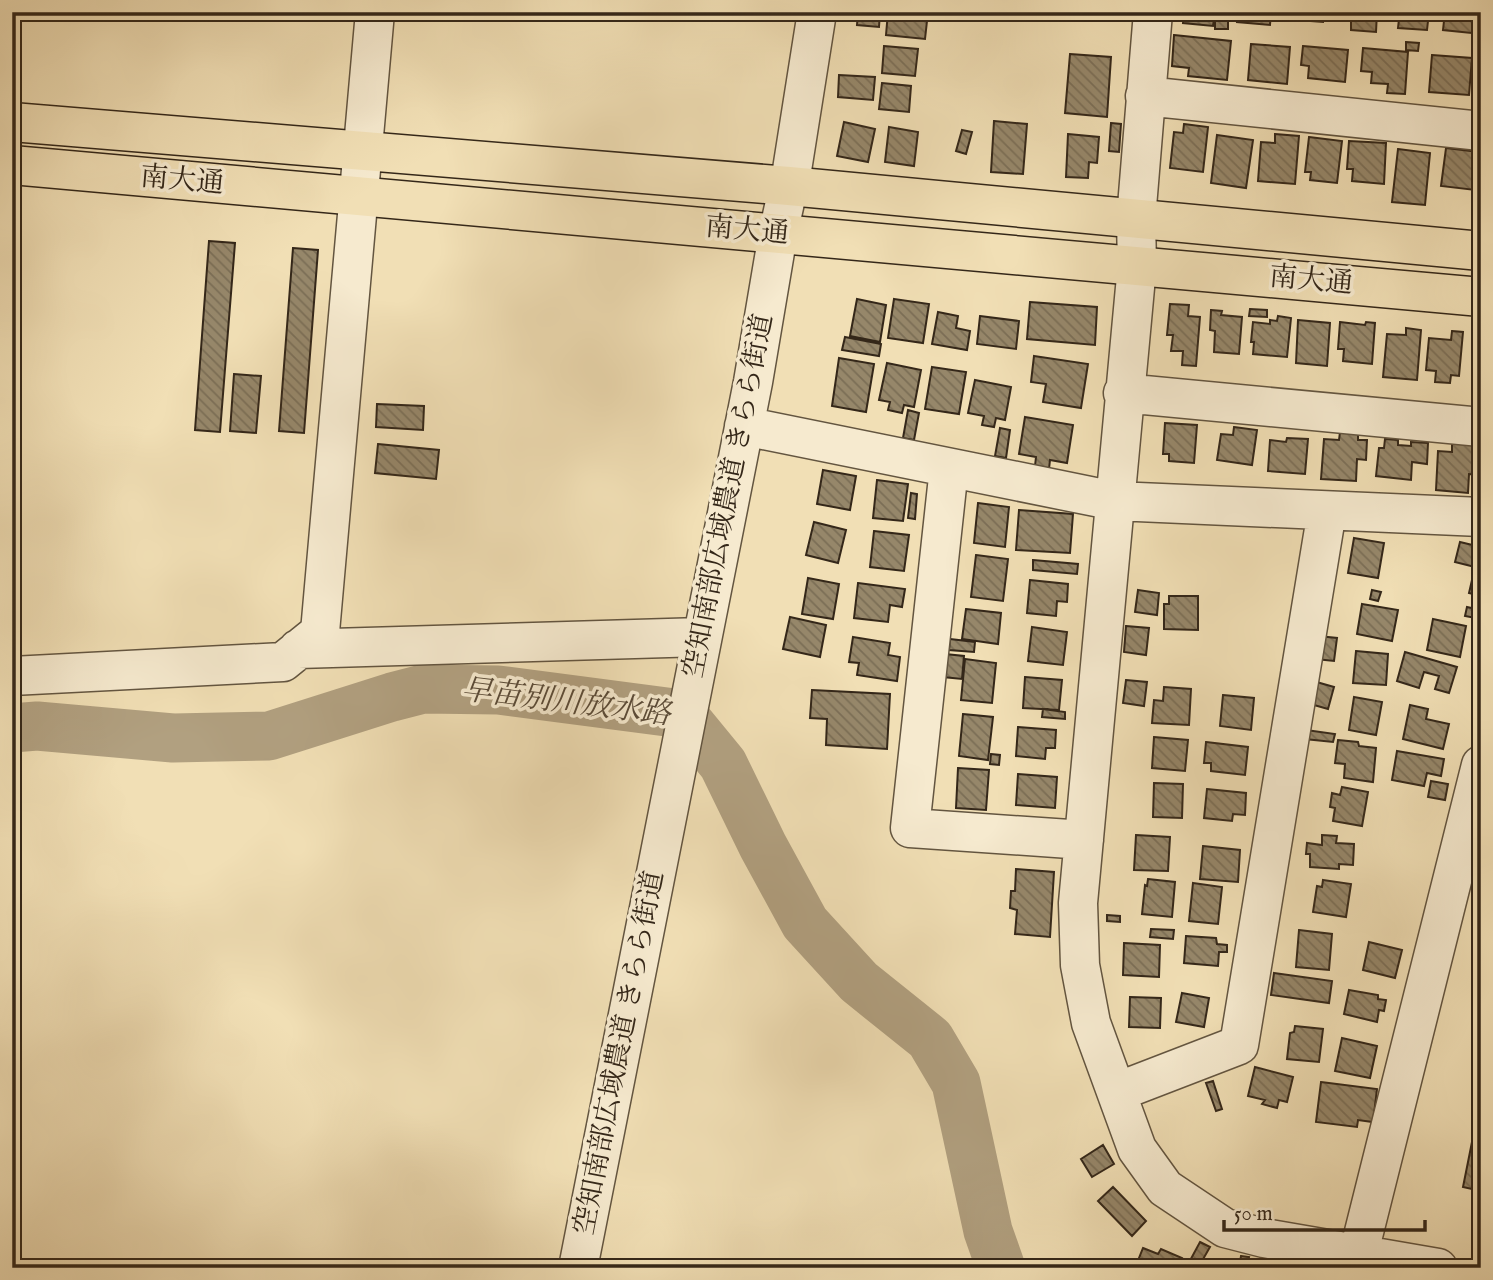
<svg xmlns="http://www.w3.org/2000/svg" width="1493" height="1280" font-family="'IM FELL English','Noto Serif JP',serif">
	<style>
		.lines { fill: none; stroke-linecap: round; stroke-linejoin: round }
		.river { stroke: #b1a080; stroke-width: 49 }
		.building { fill: url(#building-back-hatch); stroke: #342719; stroke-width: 2 }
		.minor-casing { stroke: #635540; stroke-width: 41 }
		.major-casing { stroke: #342719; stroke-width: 41 }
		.minor { stroke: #f6eacf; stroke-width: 38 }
		.major { stroke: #f1dfb5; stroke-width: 38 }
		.labels { text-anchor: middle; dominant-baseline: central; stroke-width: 7; stroke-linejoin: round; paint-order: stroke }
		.street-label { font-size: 28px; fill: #342719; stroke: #f6eacf }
		.water-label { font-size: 30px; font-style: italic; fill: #5a4b38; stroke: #f6eacf }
	</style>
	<defs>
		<pattern id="building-back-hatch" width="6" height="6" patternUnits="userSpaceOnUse" patternTransform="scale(1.75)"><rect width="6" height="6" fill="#96876a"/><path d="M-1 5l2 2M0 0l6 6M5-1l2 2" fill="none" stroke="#7b6e56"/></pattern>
	</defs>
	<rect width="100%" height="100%" fill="#f1dfb5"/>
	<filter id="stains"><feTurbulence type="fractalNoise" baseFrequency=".00286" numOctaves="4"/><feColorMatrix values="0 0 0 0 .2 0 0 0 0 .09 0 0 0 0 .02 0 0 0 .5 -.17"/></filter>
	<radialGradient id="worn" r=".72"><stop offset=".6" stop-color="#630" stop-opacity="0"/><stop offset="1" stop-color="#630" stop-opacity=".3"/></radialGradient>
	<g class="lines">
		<path class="river" d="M12 728 37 726 173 738 269 736 392 697 423 689 498 690 682 714 723 764 763 846 805 923 859 982 930 1039 956 1083 988 1231 1001 1268"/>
	</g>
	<path class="building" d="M858 12H880L879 27 857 25Z
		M888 12H928L925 39 886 35Z
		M1040 12H1125L1124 21Z
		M1184 12H1215L1213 26 1183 23Z
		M1238 12H1271L1270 25 1237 22Z
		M1285 12H1323V22L1284 19Z
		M1343 12H1377L1376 32 1351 30V21L1342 20Z
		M1391 12H1429L1427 30 1398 28 1399 19 1390 18Z
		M1445 12H1481V34L1443 30Z
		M1215 19 1228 20V29H1215Z
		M1174 35 1231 41 1227 80 1188 76 1189 68 1172 66Z
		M1406 42 1419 43 1418 51 1406 50Z
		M1251 44 1290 47 1287 84 1248 80Z
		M884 46 918 49 915 76 882 73Z
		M1303 46 1348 50 1345 82 1308 78 1309 66 1301 65Z
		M1363 48 1408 52 1405 94 1387 93 1388 84 1371 83 1372 72 1361 71Z
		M1070 54 1111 57 1107 117 1065 113Z
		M1432 55 1472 58 1469 95 1429 92Z
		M839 75 875 77 873 100 838 97Z
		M882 83 911 86 909 112 879 109Z
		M994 121 1027 124 1023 174 991 172Z
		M844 122 875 129 868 162 837 156Z
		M1111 123 1121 124 1119 152 1109 151Z
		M1184 124 1208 127 1203 172 1170 168 1174 132 1183 133Z
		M889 127 918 132 914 166 885 162Z
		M962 130 972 132 966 154 956 151Z
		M1068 134 1099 137 1097 163 1089 162 1088 178 1066 177Z
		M1275 134 1299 136 1295 184 1258 181 1261 142 1275 143Z
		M1217 135 1253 140 1246 188 1211 183Z
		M1309 137 1342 141 1337 183 1310 180 1311 172H1305Z
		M1349 141 1386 143 1384 184 1352 181 1353 169H1347Z
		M1446 148 1479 152 1475 190 1441 186Z
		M1398 149 1430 153 1425 205 1392 202Z
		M209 241 235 243 220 432 195 430Z
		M293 248 318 250 304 433 279 431Z
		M857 299 886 305 880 342 850 336Z
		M894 299 929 304 923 343 888 338Z
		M1030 302 1097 307 1095 345 1027 339Z
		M1170 304 1189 305 1188 316 1200 317 1196 366 1182 365 1183 351H1171L1173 335H1167Z
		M1250 309 1267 310V317L1249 316Z
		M1211 310 1222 311 1221 315 1242 317 1239 354 1214 352 1215 331 1210 330Z
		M938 312 958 316 956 328 970 331 967 350 932 344Z
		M980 316 1019 321 1016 349 977 344Z
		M1278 316 1291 318 1287 357 1253 354 1254 342H1251L1253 322 1270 324V320L1277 321Z
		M1298 320 1330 323 1327 366 1296 363Z
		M1340 322 1365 325 1366 322 1375 323 1372 364 1343 361 1344 349H1338Z
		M1406 328 1421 330 1417 380 1383 377 1387 334 1406 335Z
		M1452 331 1463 332 1459 376 1451 375 1450 383 1435 382 1436 371 1426 370 1429 338 1451 340Z
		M845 337 881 344 879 356 842 350Z
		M1034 356 1088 364 1081 408 1043 402 1046 384 1031 382Z
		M839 358 874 364 866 412 832 406Z
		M887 363 921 370 914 407 904 405 902 413 888 410 890 402 879 400Z
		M932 367 966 372 959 414 925 409Z
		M234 374 261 376 256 433 230 431Z
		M975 380 1011 387 1005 420 996 418 994 427 982 425 984 416 968 413Z
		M377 404 424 406 423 430 376 427Z
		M908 410 919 413 914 440 903 438Z
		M1025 417 1073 425 1067 463 1050 460 1049 469 1035 466 1036 457 1019 454Z
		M1165 423 1197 425 1194 463 1169 461V454H1163Z
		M1234 427 1257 430 1252 465 1217 460 1221 434 1233 435Z
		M1000 428 1010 430 1006 458 995 456Z
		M1340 432 1358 433V440H1367L1366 460 1357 459 1356 481 1321 479 1324 439 1339 440Z
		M1287 438 1308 439 1305 474 1268 471 1270 440 1286 442Z
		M1385 439 1398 440V445L1411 446V442L1428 443 1427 464 1412 462 1411 480 1376 476 1379 448H1384Z
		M1452 443 1481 445V475L1469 474 1468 493 1436 490 1438 451 1452 452Z
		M378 444 439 450 436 479 375 473Z
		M823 470 856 476 850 510 817 504Z
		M877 480 908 484 903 521 873 518Z
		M911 493 917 494 915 519 908 518Z
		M978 503 1009 507 1005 547 974 543Z
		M1019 510 1073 514 1070 553 1016 550Z
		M814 522 846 530 838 563 806 555Z
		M874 531 909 535 904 571 870 567Z
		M1354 538 1384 543 1378 578 1348 573Z
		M1460 542 1481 547V596L1469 593 1475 567 1455 562Z
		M976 555 1008 559 1003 601 971 597Z
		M1033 560 1078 564 1077 574 1033 570Z
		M808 578 839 584 833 619 802 614Z
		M1030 580 1068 584 1067 602 1057 601 1056 616 1027 613Z
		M858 583 905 589 902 607 890 605 888 622 854 618Z
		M1138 590 1159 593 1157 615 1135 612Z
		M1372 590 1381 592 1378 601 1370 599Z
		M1169 596H1198V630L1164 629V604H1169Z
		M1362 604 1398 610 1392 641 1357 634Z
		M1467 607 1481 610V619L1465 616Z
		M966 609 1001 613 998 644 962 639Z
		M790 617 826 625 820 657 783 649Z
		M1433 619 1466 626 1460 657 1427 650Z
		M1126 626 1149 628 1146 655 1124 652Z
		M1032 627 1067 632 1063 665 1028 661Z
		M1318 636 1337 638 1334 661 1316 659Z
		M853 637 890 643 888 655 900 657 897 681 857 675 859 663 849 662Z
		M950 639 975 642 974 652 949 650Z
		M1356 651 1388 654 1386 685 1353 683Z
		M1405 652 1457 667 1449 693 1435 689 1439 676 1424 672 1419 688 1397 681Z
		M945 654 964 656 962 679 943 677Z
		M965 659 996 663 992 703 961 700Z
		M1025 677 1062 680 1059 710 1023 708Z
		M1126 680 1147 682 1144 706 1123 703Z
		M1313 681 1334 687 1328 709 1307 703Z
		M1164 687 1191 689 1189 725 1152 723 1154 700 1163 701Z
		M812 690 890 694 887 749 826 745 827 719 810 718Z
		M1223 695 1254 698 1251 730 1220 726Z
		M1354 697 1382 702 1376 735 1349 730Z
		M1410 705 1428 709 1426 719 1449 724 1443 749 1403 739Z
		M1043 709 1065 712V719L1042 717Z
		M963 714 993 717 988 760 959 756Z
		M1018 727 1056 730 1055 748H1046L1045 759 1016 756Z
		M1306 730 1335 734 1333 742 1305 739Z
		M1154 737 1188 740 1185 771 1152 768Z
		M1338 740 1358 742 1359 746 1376 748 1373 782 1344 778 1345 764 1335 763Z
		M1206 742 1248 747 1245 775 1211 771V763H1204Z
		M1397 751 1444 759 1441 776 1427 773 1424 786 1392 780Z
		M991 754 1000 755 999 765 990 764Z
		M958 768 989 770 986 810 956 808Z
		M1018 774 1057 777 1055 808 1016 805Z
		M1431 781 1448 784 1445 800 1428 797Z
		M1154 783 1183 784 1182 818 1153 817Z
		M1342 787 1368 792 1362 826 1333 821 1335 808 1330 807 1332 793 1340 795Z
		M1207 789 1246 793 1245 815 1233 814 1232 821 1204 818Z
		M1136 835 1170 837 1168 871 1134 870Z
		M1322 835 1337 836 1336 843 1354 844 1353 865 1339 864V869L1310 867V854H1306L1307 843 1322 845Z
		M1203 846 1240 850 1238 882 1200 879Z
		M1016 869 1054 872 1050 937 1015 934 1017 910 1010 908 1011 891H1015Z
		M1148 879 1175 882 1172 917 1142 914 1145 885 1147 886Z
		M1323 880 1351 884 1346 917 1313 912 1317 886 1322 887Z
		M1193 883 1222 887 1218 924 1189 921Z
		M1107 915 1120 916V922L1107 921Z
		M1151 929 1174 930 1173 939 1150 937Z
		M1299 930 1332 934 1329 970 1296 967Z
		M1186 936 1216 938 1217 944 1227 945V952H1219L1218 966 1184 963Z
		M1369 942 1402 950 1395 978 1363 970Z
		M1124 943 1160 945 1159 977 1123 975Z
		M1274 973 1332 981 1329 1003 1271 995Z
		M1349 990 1378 995V999L1386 1000 1384 1011 1379 1010 1377 1022 1344 1014Z
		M1182 993 1209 998 1204 1027 1176 1022Z
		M1130 997 1161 998 1160 1028 1129 1027Z
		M1295 1026 1323 1029 1319 1062 1287 1059 1290 1033 1294 1032Z
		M1342 1038 1377 1046 1370 1078 1335 1071Z
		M1255 1067 1293 1077 1287 1102 1279 1100 1277 1108 1262 1104 1265 1100 1248 1096Z
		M1213 1081 1222 1109 1216 1111 1206 1083Z
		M1321 1082 1377 1089 1373 1122 1358 1120 1357 1127 1316 1122Z
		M1476 1122 1481 1123V1191L1463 1187Z
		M1103 1145 1114 1164 1092 1177 1081 1159Z
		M1113 1187 1146 1221 1132 1236 1098 1201Z
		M1200 1242 1210 1247 1198 1268H1186Z
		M1143 1248 1158 1254 1161 1249 1182 1258 1178 1268H1135Z
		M1241 1256 1249 1257 1246 1268H1239Z"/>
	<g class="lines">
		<defs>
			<path id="minor" d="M1153 12 1136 219 1137 266 1078 903 1080 965 1091 1023 1137 1149 1165 1188 1225 1228 1264 1238 1438 1268
				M1145 96 1481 131
				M1123 393 1481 427
				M744 426 1115 501 1481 517
				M949 468 910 828 1084 840
				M298 649 702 637
				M12 676 283 662 320 632 375 12
				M1117 1092 1239 1045 1327 511
				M578 1268 753 382 778 234 792 170 817 12
				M1355 1268 1481 765"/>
			<path id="major" d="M12 122 789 186 1481 251
				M12 165 1481 297"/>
		</defs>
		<use href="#minor" class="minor-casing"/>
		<use href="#major" class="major-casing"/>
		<use href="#minor" class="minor"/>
		<use href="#major" class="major"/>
	</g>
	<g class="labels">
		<g class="street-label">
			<text transform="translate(182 181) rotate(5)">南大通</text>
			<text transform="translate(747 231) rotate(5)">南大通</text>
			<text transform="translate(1311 281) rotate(5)">南大通</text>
			<text transform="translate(729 496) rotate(-79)">空知南部広域農道 きらら街道</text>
			<text transform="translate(620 1053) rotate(-79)">空知南部広域農道 きらら街道</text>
		</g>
		<g class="water-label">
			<text transform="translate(566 703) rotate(7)">早苗別川放水路</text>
		</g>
	</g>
	<rect width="1493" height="1280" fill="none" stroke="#f1dfb5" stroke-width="42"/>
	<rect x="14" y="14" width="1465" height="1252" fill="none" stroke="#342719" stroke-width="3.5"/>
	<rect x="21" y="21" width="1451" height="1238" fill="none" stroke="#342719" stroke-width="2"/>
	<path d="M1224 1220v10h201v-10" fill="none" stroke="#342719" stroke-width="3.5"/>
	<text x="1234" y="1220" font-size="21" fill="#342719" stroke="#f6eacf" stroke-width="5" paint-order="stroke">50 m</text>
	<rect width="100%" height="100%" filter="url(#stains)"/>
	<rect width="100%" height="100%" fill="url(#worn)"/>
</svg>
